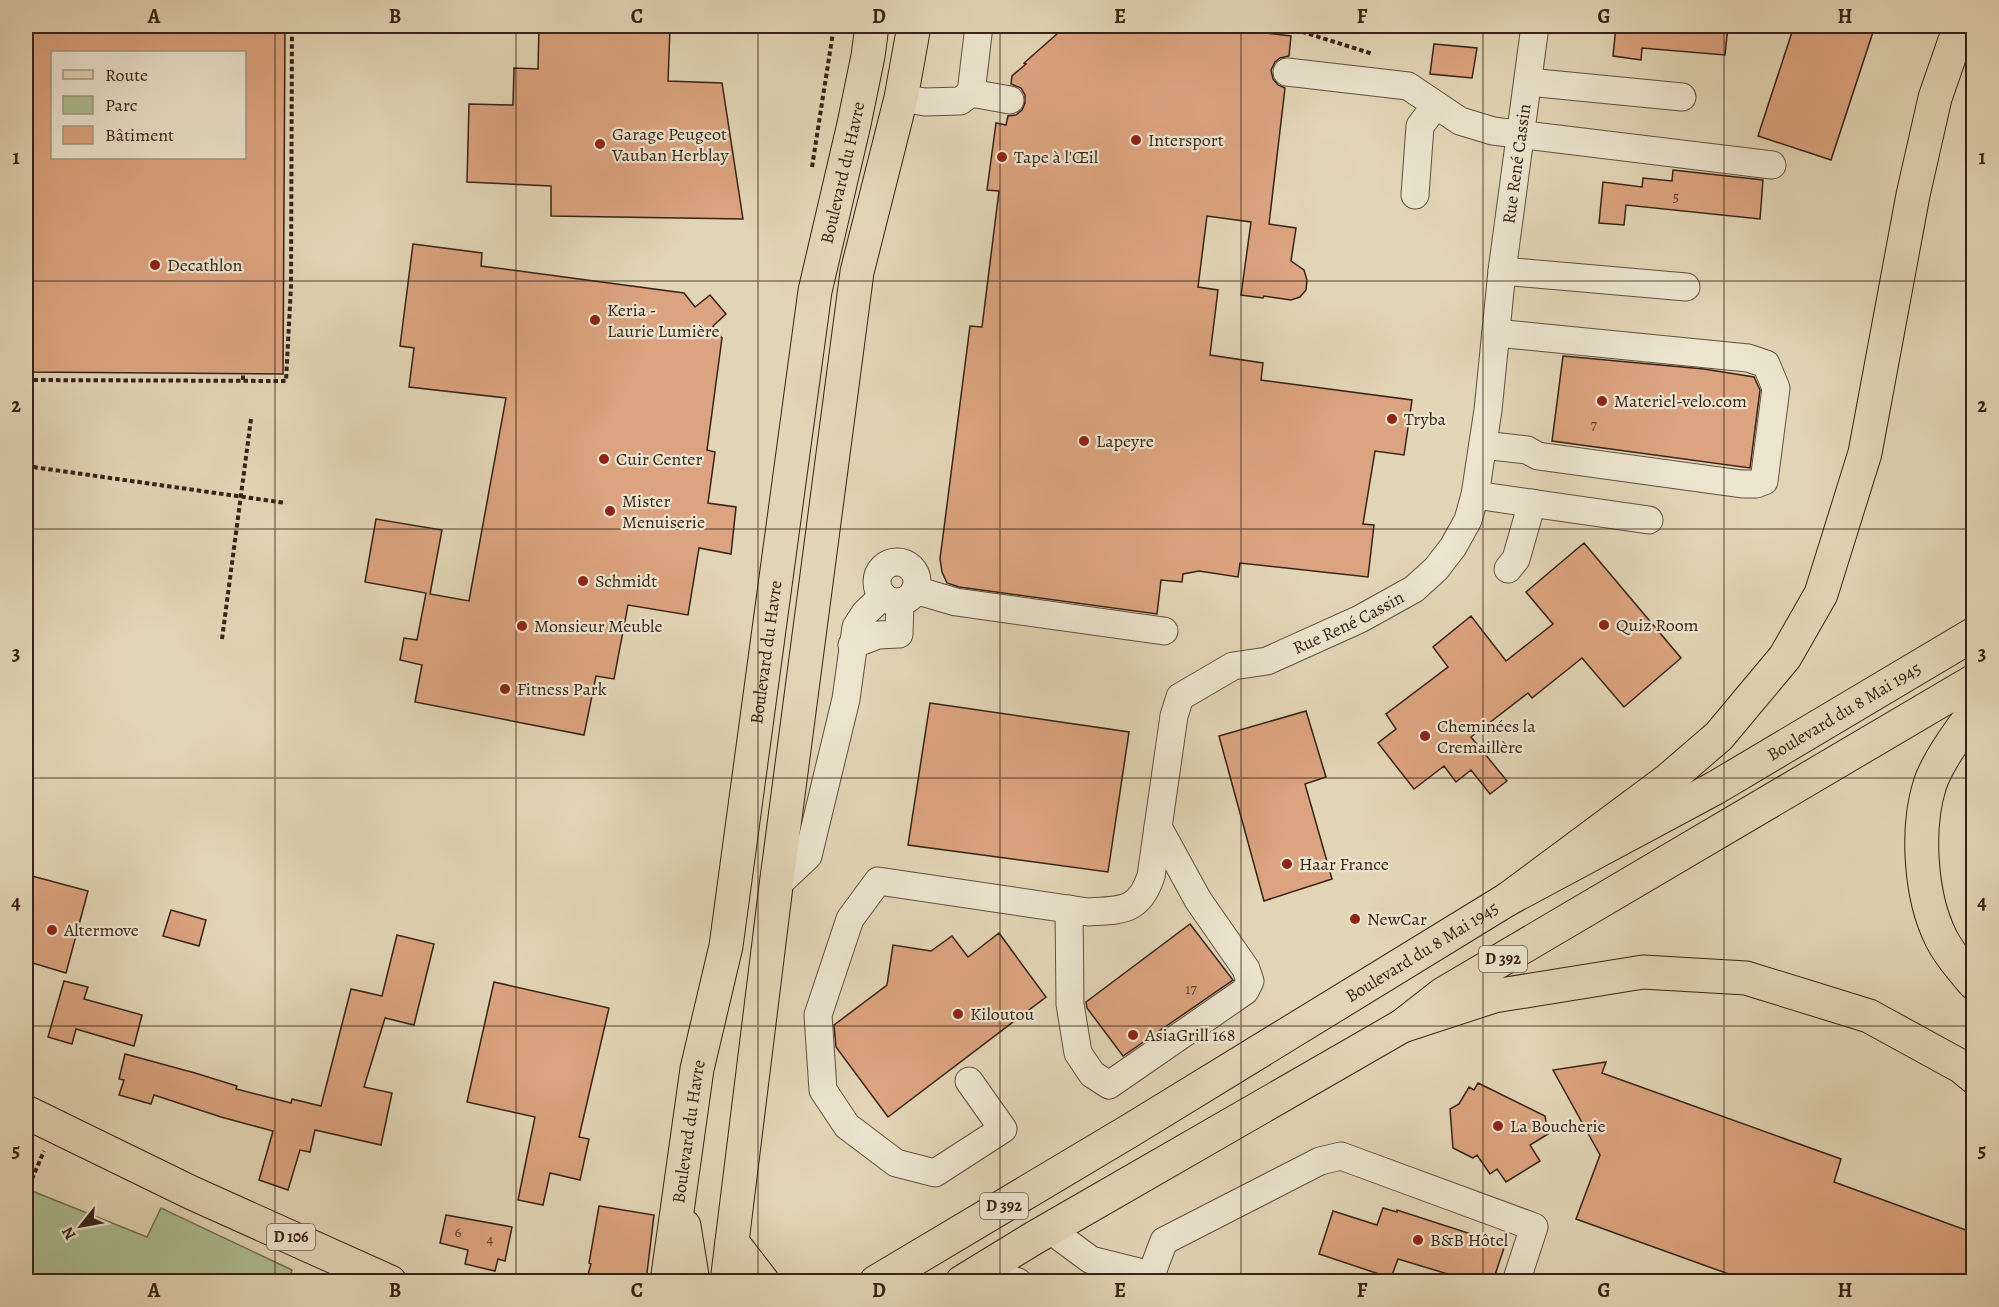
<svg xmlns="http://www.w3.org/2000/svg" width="1999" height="1307" font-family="Alegreya,serif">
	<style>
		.green { fill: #adbe92; stroke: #727054; stroke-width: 1.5 }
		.building { fill: #dba37f; stroke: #382217; stroke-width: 1.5; fill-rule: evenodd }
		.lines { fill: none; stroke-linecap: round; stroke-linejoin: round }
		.minor-casing { stroke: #624f3e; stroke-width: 29 }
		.major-casing { stroke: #382217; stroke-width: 35 }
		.highway-casing { stroke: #382217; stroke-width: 35 }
		.path { stroke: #382217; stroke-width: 4; stroke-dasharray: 4.5 3; stroke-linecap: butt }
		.minor { stroke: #ece4cf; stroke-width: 27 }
		.major { stroke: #e2d5b5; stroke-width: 33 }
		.highway { stroke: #e2d5b5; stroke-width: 33 }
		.grid { fill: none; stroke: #382217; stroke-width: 1.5; stroke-opacity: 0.55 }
		.poi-dot { fill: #8f2418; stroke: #ece4cf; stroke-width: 2 }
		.labels { text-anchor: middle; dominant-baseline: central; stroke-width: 4.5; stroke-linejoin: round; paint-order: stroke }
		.number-label { font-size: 15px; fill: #614231 }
		.shield { fill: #ece4cf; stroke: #6e5c4e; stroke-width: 1.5 }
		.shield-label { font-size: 16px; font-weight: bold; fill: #382217 }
		.poi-label { font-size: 18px; fill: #382217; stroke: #ece4cf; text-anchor: start }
		.street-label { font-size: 18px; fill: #382217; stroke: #ece4cf }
		.neatline { fill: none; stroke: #382217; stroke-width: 2 }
		.grid-label { font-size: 20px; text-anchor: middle; font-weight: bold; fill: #382217 }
	</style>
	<rect width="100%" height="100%" fill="#e2d5b5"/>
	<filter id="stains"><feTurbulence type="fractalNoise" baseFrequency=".00333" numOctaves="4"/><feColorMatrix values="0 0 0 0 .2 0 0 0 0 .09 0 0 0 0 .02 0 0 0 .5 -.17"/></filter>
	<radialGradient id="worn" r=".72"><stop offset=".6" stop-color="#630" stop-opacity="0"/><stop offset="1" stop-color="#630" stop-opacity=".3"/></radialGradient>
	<path class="green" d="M27 1189 147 1237 161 1208 292 1270 289 1281 52 1282 26 1274V1193Z"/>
	<path class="building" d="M26 26H285L283 374 26 372ZM52 52H244V158H52Z
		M539 26 670 28 668 81 722 83 743 219 551 216V186L467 182 469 104 513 105 514 68 538 69Z
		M1066 26H1207L1291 36 1289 56 1280 58 1275 62 1271 70 1273 79 1278 85 1285 88 1269 224 1296 228 1291 261 1304 270 1307 280 1306 290 1300 297 1291 300 1264 296 1263 298 1241 295 1251 222 1207 216 1198 287 1218 290 1210 355 1263 363 1261 380 1412 400 1404 455 1375 451 1363 524 1374 525 1368 577 1240 563 1238 577 1199 571 1183 574 1182 582 1161 580 1157 614 959 587 947 583 942 572 940 559 970 326 982 327 999 191 987 190 996 123 1006 125 1008 116 1016 115 1022 110 1025 103V95L1021 88 1011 84 1012 76 1026 64 1024 63Z
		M1616 26H1728L1725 55 1642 48 1641 60 1613 56Z
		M1794 26H1875L1831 160 1758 136Z
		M1434 44 1477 48 1472 78 1430 74Z
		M1673 170 1763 180 1760 219 1626 205 1624 225 1599 223 1603 182 1642 187 1643 178 1672 181Z
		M413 244 482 253 481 266 684 293 695 307 710 295 726 314 713 326 722 338 707 450 715 452 708 503 736 507 731 554 699 548 688 615 628 605 614 679 596 676 584 735 415 702 422 665 400 660 404 638 417 640 426 593 365 582 376 519 442 530 430 594 469 601 506 398 409 387 414 348 400 346Z
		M1563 356 1704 369 1754 377 1760 390 1750 468 1552 441Z
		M1584 543 1681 658 1624 707 1582 658 1532 698 1528 693 1471 737 1507 781 1490 794 1471 770 1456 782 1444 766 1414 789 1378 743 1396 729 1386 714 1448 667 1433 647 1471 616 1506 661 1553 624 1526 592Z
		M930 703 1129 732 1108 872 908 845Z
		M1306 711 1326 777 1305 784 1332 879 1264 901 1219 736Z
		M32 876 88 891 66 973 26 961V886L29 887Z
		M171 910 206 920 199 946 163 936Z
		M1190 924 1233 980 1123 1056 1087 1008 1086 1002Z
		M999 933 1046 997 888 1117 836 1047 834 1025 887 985 893 945 931 951 952 936 968 957Z
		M397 935 434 944 414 1025 385 1018 364 1087 392 1093 381 1145 315 1130 310 1152 300 1150 288 1190 259 1180 273 1131 221 1117 154 1095 151 1104 119 1095 124 1080 119 1079 125 1054 195 1073 237 1086 236 1089 291 1103 292 1099 321 1106 351 989 382 996Z
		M64 981 88 987 84 999 142 1015 134 1046 76 1029 72 1044 48 1037Z
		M494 982 609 1008 579 1137 589 1139 580 1180 550 1173 543 1205 518 1200 535 1117 467 1102Z
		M1606 1062 1602 1073 1841 1159 1834 1182 1974 1233V1281H1748L1576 1219 1600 1155 1553 1070Z
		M1478 1083 1545 1116 1548 1134 1530 1145 1540 1161 1506 1182 1497 1169 1490 1174 1477 1155 1473 1158 1453 1148 1450 1109 1459 1104 1469 1087 1474 1090Z
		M599 1206 654 1215 646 1281H586L591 1264 589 1263Z
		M1383 1208 1397 1212V1210L1505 1245 1493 1281H1471L1398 1259 1391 1278 1319 1254 1333 1211 1377 1225Z
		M446 1215 512 1227 505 1261 498 1259 495 1271 465 1264 468 1250 440 1243Z"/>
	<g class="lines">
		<defs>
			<g id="minor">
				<path d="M1287 72 1408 86 1460 121 1493 131 1772 165"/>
				<path d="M1528 82 1682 97"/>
				<path d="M971 93 979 26"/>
				<path d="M901 98 925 102 960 101 971 93 1010 100"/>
				<path d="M1415 195 1420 126 1436 105"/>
				<path d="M1502 271 1686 287"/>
				<path d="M1483 445 1527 450 1538 456 1742 484H1756L1764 481 1776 388 1766 364 1748 358 1496 333"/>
				<path d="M1475 495 1649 520"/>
				<circle cx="897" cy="582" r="20"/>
				<path d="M1508 569 1516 559 1532 503"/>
				<path d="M915 590 956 602 1164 631"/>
				<path d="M852 645 878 635 899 634 900 602"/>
				<path d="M776 886 808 856 846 699 856 627 865 613 883 596"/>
				<path d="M1069 909 1070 1004 1078 1053 1092 1074 1109 1085 1245 991 1250 981 1246 969 1198 900 1158 827"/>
				<path id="s1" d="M969 1081 1003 1129 935 1173 896 1163 847 1126 823 1090 818 1015 850 919 878 881 1088 912C1122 910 1139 912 1151 876L1174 716 1180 697 1233 666 1267 661 1360 619 1414 589 1436 569 1453 547 1468 520 1475 495 1488 410 1502 271 1535 26"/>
				<path d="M1049 1229 1091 1260 1151 1275 1164 1241 1320 1161 1341 1156 1534 1227 1516 1282"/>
				<path d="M982 1269 1018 1282"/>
			</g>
			<g id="major">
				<path d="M26 1112 192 1193 390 1282"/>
				<path d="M684 1226 693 1282"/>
				<path d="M732 1242 763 1282"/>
				<path id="s2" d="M667 1282 697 1069 726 946 815 291 854 124 868 56 872 26"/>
				<path d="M727 1282 776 886 857 272 901 98 914 26"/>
				<path id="s3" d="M876 1282 1131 1130 1508 899 1715 788 1974 634"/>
				<path d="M962 1282 1034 1238 1402 1026 1443 994 1974 681"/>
			</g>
			<path id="highway" d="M1974 713C1960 730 1937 763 1930 784 1916 828 1920 896 1941 938 1949 954 1962 969 1974 983
				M1508 899 1668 780 1719 736 1785 657 1821 594 1865 453 1913 195 1935 98 1960 26
				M1402 1026 1494 996 1643 972 1746 978 1869 1016 1962 1067 1974 1077"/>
		</defs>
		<use href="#minor" class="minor-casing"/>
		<use href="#major" class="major-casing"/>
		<use href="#highway" class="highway-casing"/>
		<path class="path" d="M1265 26 1290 28 1373 54
			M812 167 834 26
			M26 380 286 381 291 286 292 26
			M243 380V373
			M26 466 286 503
			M222 639 251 419
			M26 1193 44 1151"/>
		<use href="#minor" class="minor"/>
		<use href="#major" class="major"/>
		<use href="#highway" class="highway"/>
	</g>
	<path class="grid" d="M275 26V1282M516 26V1282M758 26V1282M1000 26V1282M1241 26V1282M1483 26V1282M1724 26V1282M26 281H1974M26 529H1974M26 778H1974M26 1026H1974"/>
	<g class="poi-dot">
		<circle cx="1136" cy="140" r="6"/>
		<circle cx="600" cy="144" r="6"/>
		<circle cx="1002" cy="157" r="6"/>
		<circle cx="155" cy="265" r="6"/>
		<circle cx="595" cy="320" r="6"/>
		<circle cx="1602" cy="401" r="6"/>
		<circle cx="1392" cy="419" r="6"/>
		<circle cx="1084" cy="441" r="6"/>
		<circle cx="604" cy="459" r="6"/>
		<circle cx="610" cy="511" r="6"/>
		<circle cx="583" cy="581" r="6"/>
		<circle cx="1604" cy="625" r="6"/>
		<circle cx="522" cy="626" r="6"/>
		<circle cx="505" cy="689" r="6"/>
		<circle cx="1425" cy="736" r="6"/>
		<circle cx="1287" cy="864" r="6"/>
		<circle cx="1355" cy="919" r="6"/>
		<circle cx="52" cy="930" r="6"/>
		<circle cx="958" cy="1014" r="6"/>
		<circle cx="1133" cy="1035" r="6"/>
		<circle cx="1498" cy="1126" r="6"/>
		<circle cx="1418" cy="1240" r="6"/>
	</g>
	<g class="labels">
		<g class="number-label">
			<text x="1676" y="197">5</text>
			<text x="1594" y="425">7</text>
			<text x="1191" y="989">17</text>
			<text x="458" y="1232">6</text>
			<text x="490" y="1239">4</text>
		</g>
		<g class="shield">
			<rect x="1479" y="946" width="48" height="26" rx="4.5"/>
			<rect x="980" y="1193" width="48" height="26" rx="4.5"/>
			<rect x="267" y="1224" width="48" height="26" rx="4.5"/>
		</g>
		<g class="shield-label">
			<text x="1503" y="959">D 392</text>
			<text x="1004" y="1206">D 392</text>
			<text x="291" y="1237">D 106</text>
		</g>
		<g class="poi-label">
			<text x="612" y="134">Garage Peugeot<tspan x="612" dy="21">Vauban Herblay</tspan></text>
			<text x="1148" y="140">Intersport</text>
			<text x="1014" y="157">Tape à l'Œil</text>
			<text x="167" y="265">Decathlon</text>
			<text x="607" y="310">Keria -<tspan x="607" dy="21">Laurie Lumière</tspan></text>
			<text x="1614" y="401">Materiel-velo.com</text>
			<text x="1404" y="419">Tryba</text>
			<text x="1096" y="441">Lapeyre</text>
			<text x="616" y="459">Cuir Center</text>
			<text x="622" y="501">Mister<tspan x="622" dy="21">Menuiserie</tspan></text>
			<text x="595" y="581">Schmidt</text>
			<text x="1616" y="625">Quiz Room</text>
			<text x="534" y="626">Monsieur Meuble</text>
			<text x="517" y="689">Fitness Park</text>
			<text x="1437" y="726">Cheminées la<tspan x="1437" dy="21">Cremaillère</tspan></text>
			<text x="1299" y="864">Haar France</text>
			<text x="1367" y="919">NewCar</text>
			<text x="64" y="930">Altermove</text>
			<text x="970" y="1014">Kiloutou</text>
			<text x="1145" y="1035">AsiaGrill 168</text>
			<text x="1510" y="1126">La Boucherie</text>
			<text x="1430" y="1240">B&amp;B Hôtel</text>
		</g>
		<g class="street-label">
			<text stroke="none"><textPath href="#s1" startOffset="1690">Rue René Cassin</textPath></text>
			<text stroke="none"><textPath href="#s2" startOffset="1124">Boulevard du Havre</textPath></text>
			<text stroke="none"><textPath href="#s1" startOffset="1168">Rue René Cassin</textPath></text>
			<text stroke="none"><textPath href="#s2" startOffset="638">Boulevard du Havre</textPath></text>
			<text stroke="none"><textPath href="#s3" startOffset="1124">Boulevard du 8 Mai 1945</textPath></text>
			<text stroke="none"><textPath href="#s3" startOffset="638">Boulevard du 8 Mai 1945</textPath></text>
			<text stroke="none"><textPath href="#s2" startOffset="152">Boulevard du Havre</textPath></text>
		</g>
	</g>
	<rect width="1999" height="1307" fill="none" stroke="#e2d5b5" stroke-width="66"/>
	<rect x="51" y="51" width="195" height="108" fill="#ece4cf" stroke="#a49685" stroke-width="1.5"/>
	<rect x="63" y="70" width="30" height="9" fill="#e2d5b5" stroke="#a49685" stroke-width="1.5"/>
	<text x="105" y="81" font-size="18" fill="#382217">Route</text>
	<rect x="63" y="96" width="30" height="18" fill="#adbe92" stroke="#a49685" stroke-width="1.5"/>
	<text x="105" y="111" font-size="18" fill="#382217">Parc</text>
	<rect x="63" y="126" width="30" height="18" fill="#dba37f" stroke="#a49685" stroke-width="1.5"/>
	<text x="105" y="141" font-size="18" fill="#382217">Bâtiment</text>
	<g transform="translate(81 1226) rotate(239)" stroke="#ece4cf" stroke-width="4.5" paint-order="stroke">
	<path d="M0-4.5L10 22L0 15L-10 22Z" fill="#382217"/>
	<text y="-9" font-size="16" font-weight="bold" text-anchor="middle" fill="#382217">N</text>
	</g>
	<rect x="33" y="33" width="1933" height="1241" class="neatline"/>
	<g class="grid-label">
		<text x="154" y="23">A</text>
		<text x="395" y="23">B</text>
		<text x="637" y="23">C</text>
		<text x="879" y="23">D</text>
		<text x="1120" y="23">E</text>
		<text x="1362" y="23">F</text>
		<text x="1604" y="23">G</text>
		<text x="1845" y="23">H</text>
		<text x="16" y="164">1</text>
		<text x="1982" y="164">1</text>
		<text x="16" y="412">2</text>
		<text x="1982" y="412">2</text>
		<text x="16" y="660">3</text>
		<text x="1982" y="660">3</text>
		<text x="16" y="909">4</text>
		<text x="1982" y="909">4</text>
		<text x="16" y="1157">5</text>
		<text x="1982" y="1157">5</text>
		<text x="154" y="1297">A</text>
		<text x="395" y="1297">B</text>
		<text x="637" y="1297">C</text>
		<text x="879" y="1297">D</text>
		<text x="1120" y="1297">E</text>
		<text x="1362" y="1297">F</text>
		<text x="1604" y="1297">G</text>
		<text x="1845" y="1297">H</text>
	</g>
	<rect width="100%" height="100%" filter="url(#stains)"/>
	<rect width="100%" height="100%" fill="url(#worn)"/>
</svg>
